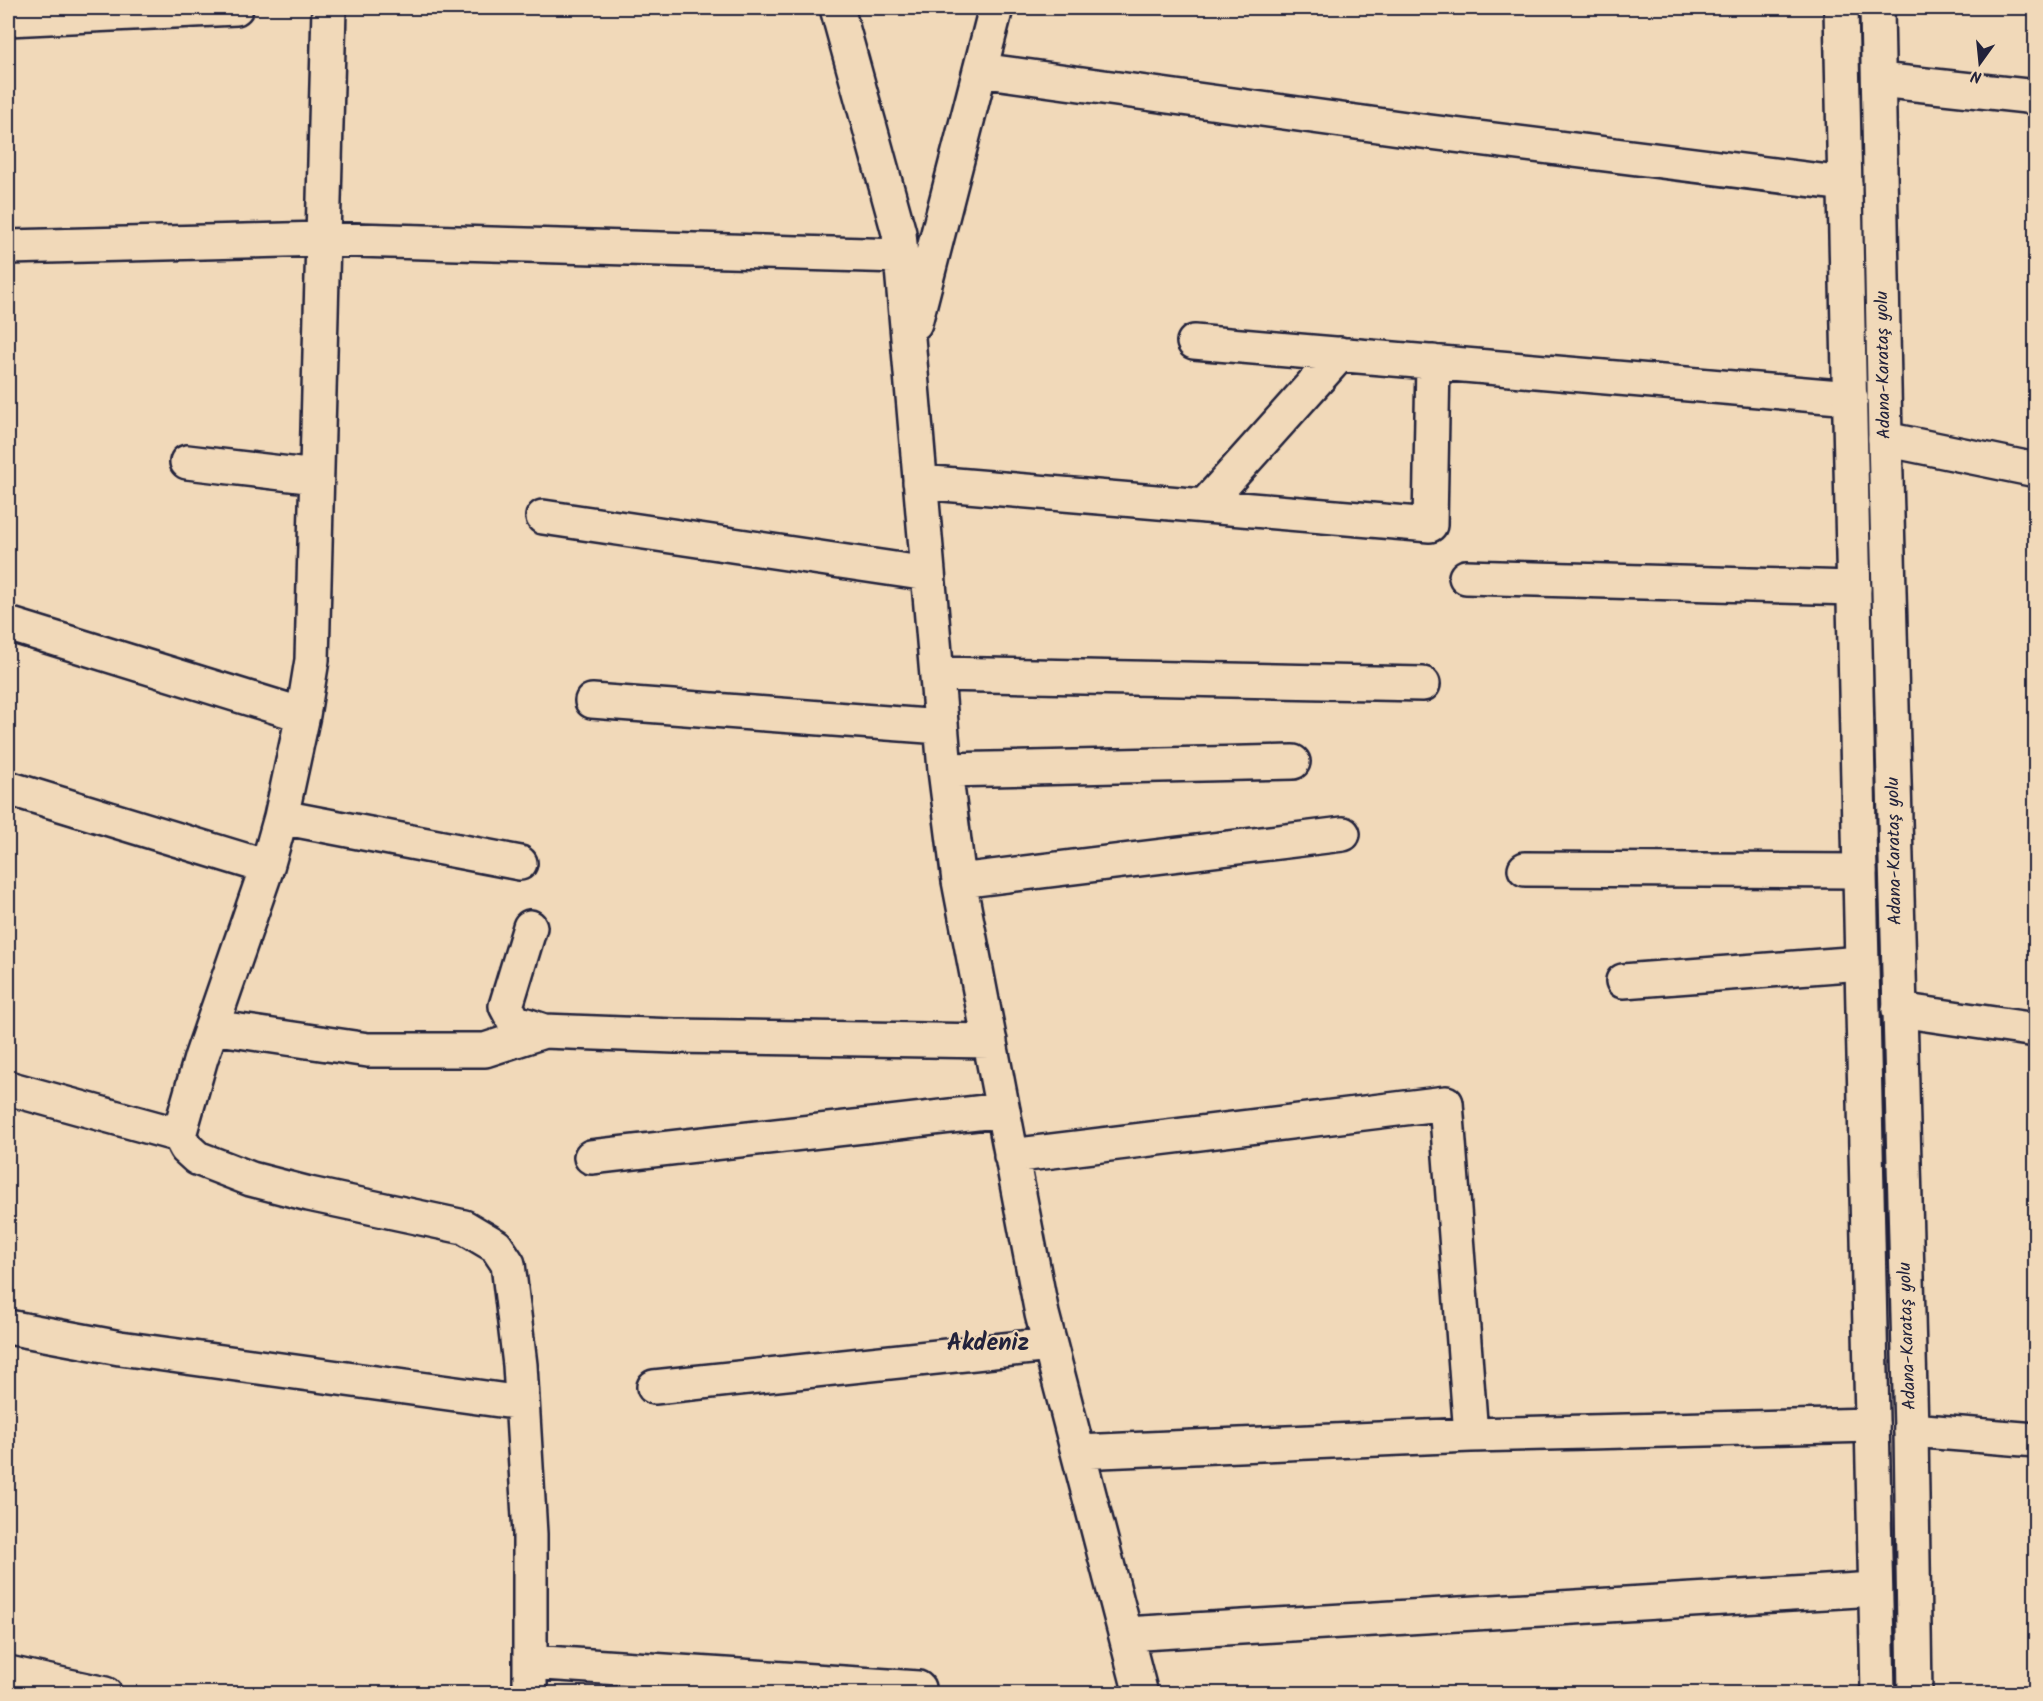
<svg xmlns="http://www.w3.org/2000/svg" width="2043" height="1701" font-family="Kalam,sans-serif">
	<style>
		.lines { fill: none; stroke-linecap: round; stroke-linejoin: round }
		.minor-casing { stroke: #22223b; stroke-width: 38 }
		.major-casing { stroke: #22223b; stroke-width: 38 }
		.minor { stroke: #f1d9b9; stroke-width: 33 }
		.major { stroke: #f1d9b9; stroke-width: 33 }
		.labels { text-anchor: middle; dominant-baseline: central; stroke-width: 4.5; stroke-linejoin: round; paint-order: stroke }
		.street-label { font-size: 18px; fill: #22223b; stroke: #f1d9b9 }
		.district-label { font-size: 24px; font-weight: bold; fill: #22223b; stroke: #f1d9b9 }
	</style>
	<rect width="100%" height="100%" fill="#f1d9b9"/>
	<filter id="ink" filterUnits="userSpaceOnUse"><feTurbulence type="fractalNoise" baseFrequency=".0167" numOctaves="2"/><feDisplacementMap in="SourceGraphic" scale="12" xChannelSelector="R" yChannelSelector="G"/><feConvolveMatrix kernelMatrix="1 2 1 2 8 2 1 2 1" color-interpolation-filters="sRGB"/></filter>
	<g filter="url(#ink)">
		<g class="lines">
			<defs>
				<path id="minor" d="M329 8 312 660 303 715 281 817 267 867 201 1058 179 1135 186 1148 197 1158 251 1179 309 1194 464 1227 496 1246 508 1264 520 1365 530 1534V1694
					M837 8 899 233 945 770 959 881 1042 1314 1141 1694
					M8 19 236 8
					M980 70 1414 130 1845 184
					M1879 80 2036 97
					M8 247 322 239 901 256
					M915 323 996 8
					M1194 342 1851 398
					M1885 439 2036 470
					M187 462 316 477
					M920 482 1430 525 1433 362
					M1204 506 1340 354
					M543 517 928 574
					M1466 577 1854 588
					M8 624 303 715
					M937 674 1423 684
					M592 701 941 727
					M945 770 1293 762
					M8 788 267 867
					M281 817 520 863
					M1525 869 1860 871
					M959 881 1343 834
					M530 927 506 1006 514 1021 544 1031 675 1036 990 1041
					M1623 981 1862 963
					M1899 1010 2036 1030
					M212 1027 368 1050H485L544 1031
					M8 1088 179 1135
					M1011 1156 1446 1103 1471 1435
					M591 1157 1003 1110
					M8 1327 120 1348 522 1403
					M654 1387 1050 1345
					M1911 1430 2036 1440
					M1078 1452 1471 1435 1872 1425
					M1126 1634 1875 1589
					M530 1662 918 1688
					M8 1673 105 1694"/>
				<path id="major" d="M1841 8 1878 1694
					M1877 8 1885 439 1911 1430 1915 1694"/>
			</defs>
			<use href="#minor" class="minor-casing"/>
			<use href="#major" class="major-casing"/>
			<use href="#minor" class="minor"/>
			<use href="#major" class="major"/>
		</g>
	</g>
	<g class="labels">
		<g class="street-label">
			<text transform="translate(1884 365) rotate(-91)">Adana-Karataş yolu</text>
			<text transform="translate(1895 851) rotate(-91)">Adana-Karataş yolu</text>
			<text transform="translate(1908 1336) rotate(-92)">Adana-Karataş yolu</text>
		</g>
		<g class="district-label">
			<text x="988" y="1343">Akdeniz</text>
		</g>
	</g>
	<rect width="2043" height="1701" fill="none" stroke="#f1d9b9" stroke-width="30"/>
	<rect x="15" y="15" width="2013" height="1671" fill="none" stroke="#22223b" stroke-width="2" filter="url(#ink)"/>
	<g transform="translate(1980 63) rotate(195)" stroke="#f1d9b9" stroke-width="4.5" paint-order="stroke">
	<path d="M0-4.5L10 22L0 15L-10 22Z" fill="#22223b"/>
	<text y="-9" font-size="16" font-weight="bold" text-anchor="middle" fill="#22223b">N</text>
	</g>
</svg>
